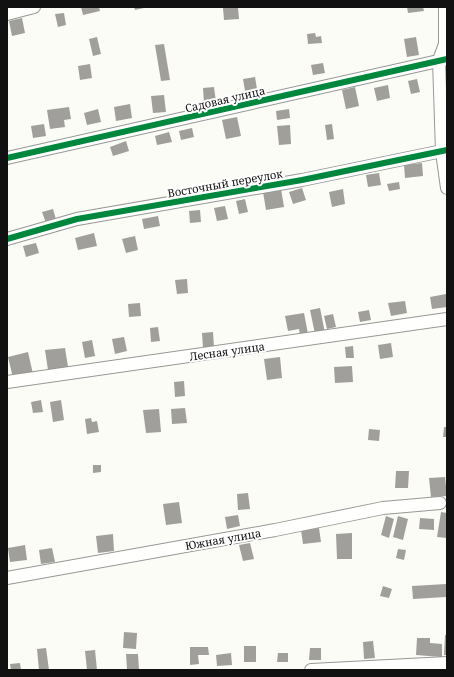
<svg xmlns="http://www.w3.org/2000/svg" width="454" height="677" font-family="'Noto Serif',serif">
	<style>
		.building { fill: #a09f9c }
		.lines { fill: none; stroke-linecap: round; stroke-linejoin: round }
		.minor-casing { stroke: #979795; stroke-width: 14 }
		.minor { stroke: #fffffe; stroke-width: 12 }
		.cycleway-casing { stroke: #fff; stroke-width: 8 }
		.cycleway { stroke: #00873e; stroke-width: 6 }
		.labels { text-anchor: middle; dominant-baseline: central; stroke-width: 4; stroke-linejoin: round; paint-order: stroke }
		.street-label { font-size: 11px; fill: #111; stroke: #fff }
	</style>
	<rect width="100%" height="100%" fill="#fcfcf7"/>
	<path class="building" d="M81 7H99L100 11 83 15Z
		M134 7H144V8L135 10Z
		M238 7 239 19 224 20 223 8Z
		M407 7H423L424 11 408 13Z
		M64 13 66 25 58 27 55 14Z
		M22 18 25 33 12 36 9 21Z
		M315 33 316 37 321 36 322 43 308 44 307 34Z
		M97 37 101 54 93 56 89 39Z
		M416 37 419 55 407 57 404 39Z
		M164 44 170 80 161 81 155 45Z
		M323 63 325 73 313 75 311 65Z
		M90 64 92 78 80 80 78 66Z
		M255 77 257 89 245 91 243 79Z
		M417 79 420 92 411 94 408 81Z
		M388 85 390 98 377 101 374 88Z
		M214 87 216 102 204 103 203 88Z
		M355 87 359 106 346 109 342 90Z
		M164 95 166 112 153 113 151 96Z
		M130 104 132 118 116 121 114 107Z
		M69 107 71 119 64 120 65 127 50 129 47 110Z
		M98 109 101 122 87 125 84 113Z
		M289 109 290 118 277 120 276 111Z
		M237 117 241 136 226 139 222 120Z
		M44 124 46 136 33 138 31 126Z
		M332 124 334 139 327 140 325 125Z
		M290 125 291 144 279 145 277 126Z
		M192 128 194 137 181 140 179 131Z
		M169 132 172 142 157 145 155 136Z
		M126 141 129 151 113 156 110 147Z
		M422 163 423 176 405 178 404 165Z
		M379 173 381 185 368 187 366 175Z
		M399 182 400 189 389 191 387 184Z
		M302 188 306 200 293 204 289 192Z
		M281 189 284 207 266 210 263 192Z
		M343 189 345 204 332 207 329 192Z
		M245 199 248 212 239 214 236 201Z
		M225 206 228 219 217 221 214 208Z
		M53 209 57 223 47 226 42 212Z
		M200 210 201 222 190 223 189 211Z
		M158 216 160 226 144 229 142 219Z
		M94 233 97 246 78 250 75 238Z
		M135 236 138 250 126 253 122 239Z
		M36 243 39 253 26 257 23 246Z
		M187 279 188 293 177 294 175 280Z
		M446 294 447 307 432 309 430 297Z
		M405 301 407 313 391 316 388 303Z
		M140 303 141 316 129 317 128 304Z
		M320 308 325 333 315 334 310 310Z
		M369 310 371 320 360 322 358 312Z
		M304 313 308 334 300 336 299 329 288 331 285 316Z
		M333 314 336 327 327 329 324 316Z
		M158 327 160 341 151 342 150 328Z
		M213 332 214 347 203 348 202 333Z
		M124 337 127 351 115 354 112 339Z
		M92 340 95 356 85 358 82 342Z
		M391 343 393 357 380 359 378 345Z
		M353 346 354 358H346L345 347Z
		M65 348 68 367 48 370 45 350Z
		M28 352 33 374 13 378 8 357Z
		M280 357 282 378 267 380 264 359Z
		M352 366 353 382 335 383 334 367Z
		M184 381 185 396 175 397 174 382Z
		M41 400 43 412 33 413 31 402Z
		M61 400 64 420 53 422 50 402Z
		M185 408 187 423 172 424 171 409Z
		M159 409 161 432 146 433 143 410Z
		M91 418 92 422 97 421 99 432 87 434 85 419Z
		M444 427H447V437H443Z
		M369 429 380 430 379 441 368 440Z
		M93 465H101V472L93 473Z
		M396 471H409L408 488H395Z
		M445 477 447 496 431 497 429 478Z
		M248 493 250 509 238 510 237 494Z
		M179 502 182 523 166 525 163 504Z
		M441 512 447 513V538L437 537Z
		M238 515 240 526 227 529 225 517Z
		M386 516 394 519 389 538 381 535Z
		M398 516 408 519 403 540 393 537Z
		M420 518 434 519V530L419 529Z
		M319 528 321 542 303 544 301 530Z
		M352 533V559H337L336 534Z
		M113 534 114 551 98 553 96 536Z
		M250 543 254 559 243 561 239 545Z
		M25 545 27 560 10 562 8 548Z
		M52 548 55 562 41 564 39 550Z
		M398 549 406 550 404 560 396 558Z
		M446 584V597L413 599 412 586Z
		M383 586 392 589 389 598 380 596Z
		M124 632 137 633 136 649 123 648Z
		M445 635H447V655H444Z
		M417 638H430V643L442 644V657L416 655Z
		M373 641 375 658 364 659 363 642Z
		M244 646H256V662H244Z
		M190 647H208L209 655H198L199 664 190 665Z
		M46 648 49 670H39L37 649Z
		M310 648H321V660H309Z
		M95 650 97 670H87L85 651Z
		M231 653 232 665 217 666 216 655Z
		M278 653H288V662H277Z
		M126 654H138L139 670H127Z
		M20 663 21 670H11L10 664Z"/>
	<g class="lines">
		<defs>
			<path id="minor" d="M445 7V44L439 60 442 152 447 188
				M7 14 34 7
				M7 158 447 59
				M7 239 77 219 302 180 447 150
				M7 382 447 319
				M7 578 275 530 383 508 440 503
				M311 670 447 663"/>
		</defs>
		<use href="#minor" class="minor-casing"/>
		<use href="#minor" class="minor"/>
		<defs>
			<path id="cycleway" d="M7 158 447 59
				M7 239 77 219 302 180 447 150"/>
		</defs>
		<use href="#cycleway" class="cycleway-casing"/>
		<use href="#cycleway" class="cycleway"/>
	</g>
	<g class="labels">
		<g class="street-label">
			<text transform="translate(225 99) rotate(-13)">Садовая улица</text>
			<text transform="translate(225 183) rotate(-10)">Восточный переулок</text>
			<text transform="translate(227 351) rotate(-8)">Лесная улица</text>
			<text transform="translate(223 539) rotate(-10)">Южная улица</text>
		</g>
	</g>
	<rect width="454" height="677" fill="none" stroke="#111111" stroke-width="16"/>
</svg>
